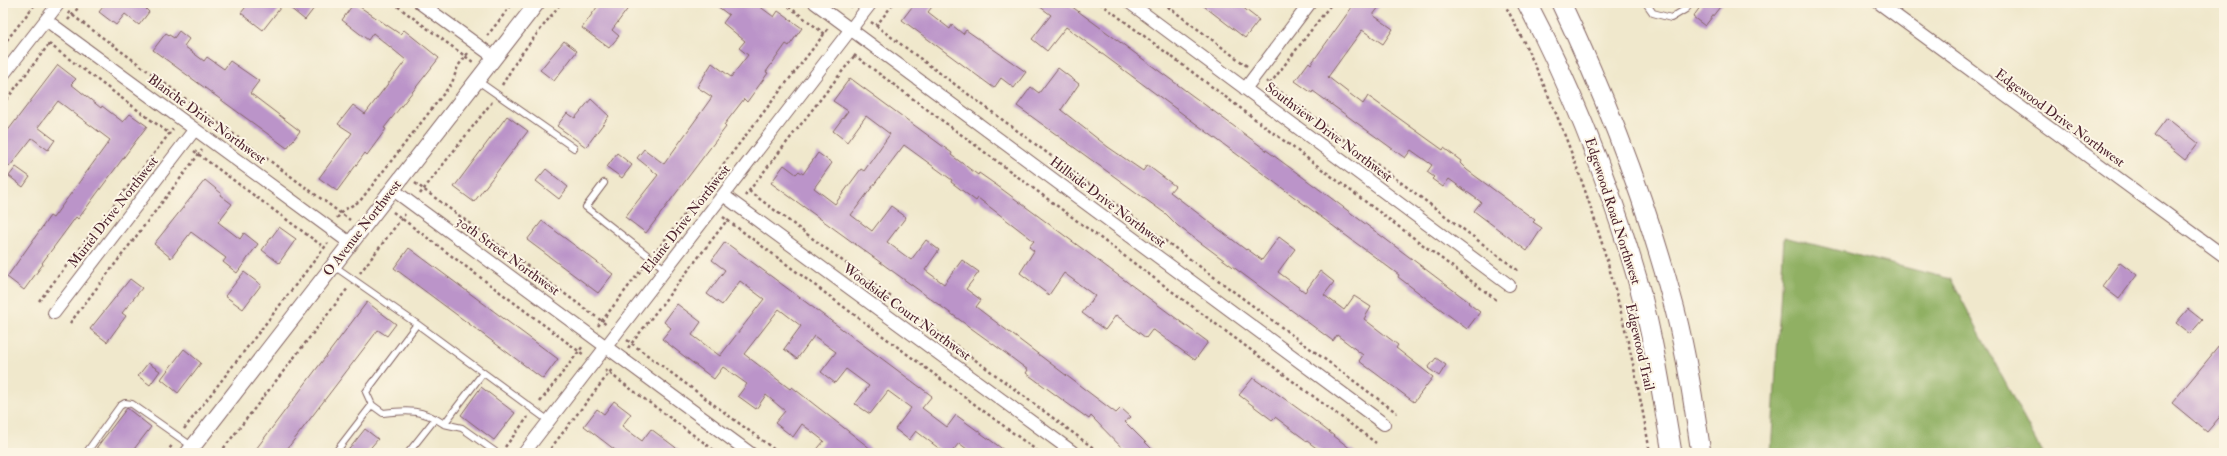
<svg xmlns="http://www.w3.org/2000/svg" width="2227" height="456" font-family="'IM FELL Double Pica',serif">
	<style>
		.forest { fill: #90b063; stroke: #6d6847 }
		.building { fill: #bb94c9 }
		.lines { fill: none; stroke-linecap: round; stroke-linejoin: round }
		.service-casing { stroke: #846563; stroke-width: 8 }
		.minor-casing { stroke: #846563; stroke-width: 14 }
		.tertiary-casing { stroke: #846563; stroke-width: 17 }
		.primary-casing { stroke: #846563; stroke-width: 21 }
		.path { stroke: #846563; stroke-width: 2.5; stroke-dasharray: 3 3; stroke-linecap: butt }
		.service { stroke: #fff; stroke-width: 6 }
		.minor { stroke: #fff; stroke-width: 12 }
		.tertiary { stroke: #fff; stroke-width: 15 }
		.primary { stroke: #fff; stroke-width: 19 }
		.labels { text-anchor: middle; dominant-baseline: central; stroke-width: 4; stroke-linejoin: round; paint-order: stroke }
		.street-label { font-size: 14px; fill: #4a1f2b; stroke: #fcf5e5 }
	</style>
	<rect width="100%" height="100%" fill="#fcf5e5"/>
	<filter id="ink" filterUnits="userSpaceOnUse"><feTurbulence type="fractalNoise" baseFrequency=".025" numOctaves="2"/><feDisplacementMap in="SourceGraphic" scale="8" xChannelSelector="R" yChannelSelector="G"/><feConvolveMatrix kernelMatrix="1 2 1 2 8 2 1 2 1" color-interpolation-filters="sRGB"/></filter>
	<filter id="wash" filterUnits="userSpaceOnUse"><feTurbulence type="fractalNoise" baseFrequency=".012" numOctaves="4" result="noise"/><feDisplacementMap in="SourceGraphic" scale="16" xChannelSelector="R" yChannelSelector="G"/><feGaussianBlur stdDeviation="0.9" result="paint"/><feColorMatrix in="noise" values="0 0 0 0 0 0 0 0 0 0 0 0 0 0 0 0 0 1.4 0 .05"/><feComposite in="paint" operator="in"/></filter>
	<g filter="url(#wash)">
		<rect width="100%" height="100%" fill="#f0e8cc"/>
		<path class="forest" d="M1784 237 1951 279 2042 453H1771Z"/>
		<g id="blocks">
			<path class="building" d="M106 3H151L146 9 149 12 139 25 125 14 116 25 99 12Z
				M249 3H284L263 30 241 13Z
				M284 3H318L305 20Z
				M354 3 400 34 404 30 439 58 384 128 386 129 367 155 365 153 337 191 319 178 352 133 338 124 353 105 365 114 406 60 373 33 368 40 342 20Z
				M600 3H632L612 30 619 36 609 48 582 28Z
				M713 3H755L774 17 778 11 802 28 789 46 786 44 766 72 768 73 747 102 744 99 724 125 726 127 646 233 625 217 658 175 637 158 644 149 664 164 712 97 697 87 712 63 731 77 748 55 739 48 745 41 723 23 729 15Z
				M915 3H935L928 12 950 29 952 25 963 34 966 30 1026 72 1014 88 1001 78 994 88 902 20Z
				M1035 3H1067L1331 198 1469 302 1468 303 1480 312 1467 329 1398 277 1399 275 1066 27 1047 51 1032 39 1051 15Z
				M1200 3H1237L1259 20 1245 38Z
				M1355 3H1382L1373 15 1393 29 1383 44 1362 30 1328 77 1363 104 1368 96 1443 150 1444 148 1461 161 1460 163 1467 170 1535 220 1533 222 1542 228 1527 251 1474 211 1481 202 1449 179 1443 187 1432 179 1434 177 1427 172 1432 165 1411 150 1405 158 1313 91 1312 93 1295 81 1309 62 1311 64Z
				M1703 3H1723L1705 26 1693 17Z
				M179 31 189 39 184 46 204 61 207 57 224 69 230 61 259 81 250 93 300 131 287 148 153 50 166 33 174 38Z
				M564 41 577 51 554 81 540 70Z
				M58 65 76 79 71 84 101 108 102 106 123 122 130 114 147 126 78 219 76 217 42 263 43 264 24 290 7 277 50 216 53 218 110 140 58 101 38 127 55 140 48 150 32 138 10 166 3 160V137Z
				M1058 68 1079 84 1061 110 1108 147 1143 171 1147 165 1175 186 1170 192 1246 250 1247 249 1262 260 1279 237 1295 249 1278 272 1305 292 1320 271 1334 282 1324 295 1344 310 1354 296 1371 307 1364 319 1398 345 1396 348 1433 377 1414 402 1359 361 1363 355 1337 335 1333 341 1178 226 1166 214 1017 106 1031 87 1039 93Z
				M850 78 952 153 951 155 978 175 979 173 999 187 1208 342 1195 360 1155 331 1152 330 1146 338 1116 315 1105 330 1082 313 1095 296 1064 273 1049 295 1020 273 1034 251 1029 247 1034 241 978 198 976 201 951 182 952 180 904 145 851 215 872 231 891 206 906 217 887 242 911 260 926 240 939 250 925 270 944 284 962 260 979 272 966 289 981 300 976 307 1116 413 1121 408 1131 417 1125 422 1156 453H1127L1091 416 1089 419 1064 401 1026 373 1028 370 1004 352 771 183 784 165 796 174 799 171 803 174 818 153 832 163 814 188 835 204 861 169 864 171 890 134 866 116 847 142 833 131 848 111 833 101Z
				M591 99 609 116 586 147 557 126 567 113 575 118Z
				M507 116 528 131 474 202 454 187Z
				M2167 118 2198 143 2185 160 2154 135Z
				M617 153 632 165 622 178 607 167Z
				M16 167 30 177 23 187 9 176Z
				M546 169 568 187 559 199 536 181Z
				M205 180 221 193 220 195 232 204 218 222 240 239 244 233 258 244 237 273 223 262 226 258 191 232 171 258 154 244Z
				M542 221 613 274 598 293 527 240Z
				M279 227 296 239 279 263 262 250Z
				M725 242 932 396 922 408 947 427 956 415 1008 453H972L959 443 951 453H945L916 431 909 440 895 429 911 408 888 391 870 414 855 404 869 386 846 369 835 383 821 372 836 352 814 336 797 359 784 349 801 326 779 309 744 354 790 389 792 387 876 453H814L824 441 802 424 793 437 775 423 785 411 766 395 756 409 738 396 747 384 723 367 714 379 689 360 662 339 671 328 664 322 677 304 701 322 692 335 720 356 764 299 740 281 722 305 707 294 725 270 712 260Z
				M409 248 558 359 543 379 394 268Z
				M2120 262 2137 275 2119 299 2102 286Z
				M244 272 261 285 243 309 225 296Z
				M130 279 142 288 122 313 126 316 107 342 90 329Z
				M367 302 396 324 387 336 378 330 284 453H253Z
				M2188 309 2202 320 2190 334 2176 323Z
				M2224 340V412L2207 432 2172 403Z
				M184 349 201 363 178 393 161 379Z
				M1436 358 1446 365 1439 376 1428 368Z
				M148 363 160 371 150 385 138 376Z
				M1253 378 1263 385 1264 384 1311 418 1356 453H1323L1275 417 1272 420 1239 395Z
				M481 387 515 413 494 440 461 415Z
				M614 401 631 414 622 426 642 441 651 429 683 453H619L584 426 597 409 604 414Z
				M127 408 151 427 131 453H105L97 447Z
				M365 429 378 439 366 453H346Z"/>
		</g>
	</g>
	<g filter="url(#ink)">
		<use href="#blocks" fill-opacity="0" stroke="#846563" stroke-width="1"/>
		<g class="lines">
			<defs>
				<path id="service" d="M1646 3 1653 13 1671 18 1686 9 1691 3
					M478 81 574 148
					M604 183 586 207 665 269
					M334 266 417 324 549 421
					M417 324 366 392 372 405 383 413C408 410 422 409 444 424L483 373
					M444 424 462 428 497 453
					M86 453 120 406 125 403 132 404 193 447
					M335 453 372 405
					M408 453 435 419"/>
				<path id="minor" d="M420 3 494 57
					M815 3 1384 424
					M1130 3 1509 285
					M1879 3 2224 256
					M46 20 350 243
					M3 75 59 3
					M1245 89 1310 3
					M392 189 750 453
					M723 195 1074 453
					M54 313 195 129
					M524 453 871 3"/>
				<path id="tertiary" d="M188 453 537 3"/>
				<path id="primary" d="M1527 3C1570 85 1604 170 1631 258 1651 321 1661 388 1672 453
					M1561 3C1608 102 1647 203 1675 310 1687 357 1694 405 1701 453"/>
			</defs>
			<use href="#service" class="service-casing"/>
			<use href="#minor" class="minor-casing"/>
			<use href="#tertiary" class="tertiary-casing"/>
			<use href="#primary" class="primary-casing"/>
			<path class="path" d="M393 3 473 62
				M784 3 825 34
				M846 3 852 7
				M1100 3 1498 301
				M1163 3 1247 66
				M1504 3C1579 144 1624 296 1650 453
				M68 12 350 220
				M68 20 82 3
				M871 22 1397 413
				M876 26 894 3
				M487 36 513 3
				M49 44 170 134
				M3 45 36 3
				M854 55 1376 443
				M1266 81 1520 272
				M1270 84 1332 3
				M502 85 519 57 561 3
				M3 104 50 43
				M194 151 325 248
				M415 183 607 325
				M749 191 1100 453
				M420 194 492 102
				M745 196 855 55
				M393 212 584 355
				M723 217 1040 453
				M337 218 344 210 360 201 452 83 458 66 468 53
				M657 250 828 29
				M360 273 405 214
				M39 301 173 129
				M70 323 202 150
				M598 326 645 265
				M627 340 779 453
				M628 348 728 219
				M605 370 718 453
				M540 402 583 346
				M184 429 328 243
				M505 447 528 417
				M166 453 173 444
				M220 453 348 288
				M547 453 613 368"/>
			<use href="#service" class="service"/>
			<use href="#minor" class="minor"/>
			<use href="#tertiary" class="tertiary"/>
			<use href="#primary" class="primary"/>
		</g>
	</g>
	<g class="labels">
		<g class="street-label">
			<text transform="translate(2060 118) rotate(36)">Edgewood Drive Northwest</text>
			<text transform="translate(207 119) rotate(36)">Blanche Drive Northwest</text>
			<text transform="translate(1329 132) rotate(37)">Southview Drive Northwest</text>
			<text transform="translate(1108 202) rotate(37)">Hillside Drive Northwest</text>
			<text transform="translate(1613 211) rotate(72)">Edgewood Road Northwest</text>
			<text transform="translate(113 212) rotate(-52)">Muriel Drive Northwest</text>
			<text transform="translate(686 219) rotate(-52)">Elaine Drive Northwest</text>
			<text transform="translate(362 228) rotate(-52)">O Avenue Northwest</text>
			<text transform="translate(508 256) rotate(36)">30th Street Northwest</text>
			<text transform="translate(907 312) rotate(36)">Woodside Court Northwest</text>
			<text transform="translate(1640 347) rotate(77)">Edgewood Trail</text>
		</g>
	</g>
	<rect width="2227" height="456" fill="none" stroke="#fcf5e5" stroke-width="16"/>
</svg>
